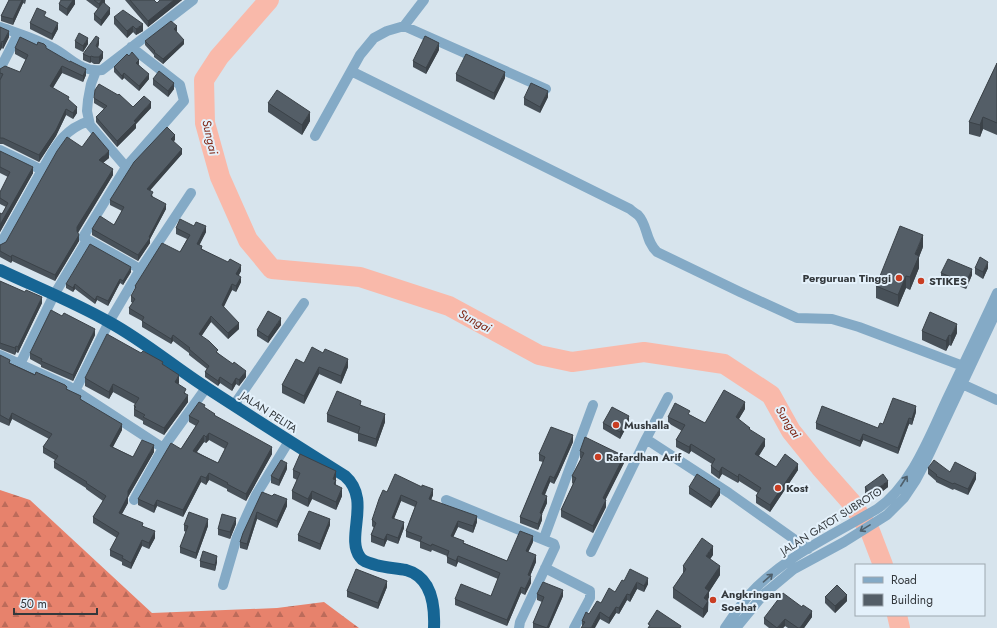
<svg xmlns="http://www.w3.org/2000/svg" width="997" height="628" font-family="Jost,sans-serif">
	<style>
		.forest { fill: url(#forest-firs) }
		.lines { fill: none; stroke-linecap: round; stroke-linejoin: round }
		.river { stroke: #f9b9aa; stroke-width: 20 }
		.minor { stroke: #84aac6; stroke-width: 10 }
		.highway { stroke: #166594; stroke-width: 12 }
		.wall { fill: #485159; fill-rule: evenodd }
		.shaded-wall { fill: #3b4248 }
		.building { fill: #545e67; stroke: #3b4248; fill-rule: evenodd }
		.oneway { stroke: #4f606c }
		.poi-dot { fill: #c93e23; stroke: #e4f1fb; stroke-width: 1.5 }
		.labels { text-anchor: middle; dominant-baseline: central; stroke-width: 4; stroke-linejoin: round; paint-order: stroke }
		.poi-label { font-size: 11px; font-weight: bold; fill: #33383c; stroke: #e4f1fb; text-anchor: start }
		.street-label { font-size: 11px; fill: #33383c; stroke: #e4f1fb }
		.water-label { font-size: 12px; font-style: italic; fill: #7e2412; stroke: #e4f1fb }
	</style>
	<defs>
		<pattern id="forest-firs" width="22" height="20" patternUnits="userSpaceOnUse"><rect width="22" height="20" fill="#e7826c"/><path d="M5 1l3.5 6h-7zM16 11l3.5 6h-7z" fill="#bc6b5a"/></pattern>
	</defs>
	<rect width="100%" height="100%" fill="#d7e4ed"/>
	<path class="forest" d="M0 490 30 500 152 613 277 608 324 602 359 628H0Z"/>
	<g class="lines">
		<path class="river" d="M269 0 219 57 204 80 205 123 220 177 248 240 272 269 360 277 449 306 539 355 572 362 644 352 724 364 771 395 791 431 820 467 851 502 870 531 883 565
			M897 615 900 628"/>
		<path class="minor" d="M404 26 546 89
			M0 27C17 33 37 39 53 48 70 57 81 73 102 70L193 0
			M131 47 180 85 184 101 126 167 83 237 140 269
			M0 69 18 34
			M96 71 91 84 88 100 87 111 90 125 126 167
			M351 71 630 209C632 211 635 213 638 215 648 225 645 241 657 252L740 292 797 318 832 319 859 327 963 366
			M315 136 360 55 374 38 387 31 404 26 424 0
			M0 150 42 170 0 245
			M42 170C55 148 62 130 89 121
			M0 355 68 386 163 448 134 500
			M20 364 54 295 87 240
			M962 384 997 400
			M75 391 109 322 138 273 191 193
			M234 405 304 303
			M646 439 729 493 808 549
			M163 448 206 388
			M446 500 554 544 555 547 520 622 519 628
			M544 538 593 405
			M591 552 646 439 668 397
			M545 568 590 591V598L574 628
			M223 585 237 537 256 495 289 441
			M725 628C732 617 740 606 748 596 783 557 833 535 877 509 912 485 930 435 948 397 964 363 981 328 997 293
			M736 628 764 594 794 569 844 542 887 515 904 498 916 480 924 465 997 310"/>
		<path class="highway" d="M0 270C36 287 74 302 109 322 144 341 174 367 207 388 253 418 299 447 345 476 372 500 345 537 360 557 363 562 370 563 376 565 386 568 396 568 406 570 432 577 435 605 434 628"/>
	</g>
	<path class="wall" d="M9 0H26L25 4 23 3 13 25 1 21V16Z
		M75 0V4L67 16 59 10V4Z
		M86 0H105V3L110 14 101 26 94 20V14L98 9Z
		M125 0H154L157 3 160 0H182L148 27Z
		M46 17 58 29 52 40 30 29V23Z
		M114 17 143 31 136 35 133 32 127 38 114 24Z
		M0 27 9 37 3 49 2 48Z
		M176 31 184 44 163 64 154 57V55L145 45V41L177 31Z
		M75 41 88 44 83 52 75 48Z
		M99 44 98 48 103 58 99 64H94L91 62 90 63 83 60V54Z
		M37 45 46 48 86 75 83 82 62 73 53 88 69 100 77 113 73 119 66 115 56 136 39 162 3 144H0V69L20 72 26 60 15 54V48Z
		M439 50 426 74 413 67V61Z
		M997 63V135L983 129 980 137 969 134V122Z
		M139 64V65L149 79 139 91 124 78 122 80 114 72V67Z
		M456 74 505 78 494 100 456 81Z
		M153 79 174 89 168 97 153 85Z
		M548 97 540 113 524 105V98Z
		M94 98 133 107 151 108 136 124V128L117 147 96 122V117L104 109 94 103Z
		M268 103 310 121 302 135 268 112Z
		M175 140 173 142 182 154 150 190 153 197 166 209 150 239V243L138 261 92 235V229L114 225 122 211 110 205V200Z
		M82 147 109 158 103 163 113 175 78 233 79 241 55 281 12 261 11 263 0 257V245L6 242Z
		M0 151 33 173 0 232V213L2 214 6 207 0 204V192L8 177 0 173Z
		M176 228 206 232 199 245 202 249 241 271 239 275 241 282 236 292 232 290 223 307 239 329 228 339 211 322 201 336 218 353 246 377 239 386 236 384 232 391 220 383 218 386 205 377V372L207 369 189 355V353L173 341 171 344 142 327V321L129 314V308L133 303 131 302V296L135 290V286L180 252 187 239 176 234Z
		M923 247 919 257V268L910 290 906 288 898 307 876 298V286Z
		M975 268H988L983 279 975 274Z
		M131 272 123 285 120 283 108 306 97 300 95 304 75 289 73 292 66 288V284Z
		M941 273 972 275 966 289 941 279Z
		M0 281 42 303 18 353 16 352 15 355 0 349Z
		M281 325 268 343 257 336V330Z
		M922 331 957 333 951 346 949 345 946 351 922 340Z
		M95 335 73 381 41 367V365L30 359V353Z
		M141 353 163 364 179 383 178 384 186 394 188 402 164 435 143 424V421L134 416V406L135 404 113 392 109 399 85 386V378Z
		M0 355 10 363 67 389 122 430 113 447 133 457 154 452 128 497V503L122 514 143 526 155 538 149 549 142 546 131 569 122 565V562L110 556V550L117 538 93 523V517L103 501 86 489V488L54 468V462L55 460 43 453V447L49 439 12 419 9 426 0 422Z
		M304 363 348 367 341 384 319 374 304 404 282 393V385Z
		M361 405 385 422 376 447 358 441V434L327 422V414Z
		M205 408 215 416 272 454 246 501 227 491V489L209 480 206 485 201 482 183 517 157 506 154 513 138 505V499L181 449 196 426 189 422V416ZM209 440 225 449 218 463 197 452 204 442 206 443Z
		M745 409 738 420 750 430 765 446 759 456 776 467 798 470 770 512 756 503V496L758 493 739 481 738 483 722 474 719 479 711 473V466L712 464 691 451 689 454 676 447V440L682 431 668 423V417L690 415 705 423Z
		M916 412 912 425 909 424 898 454 863 440 860 447 816 429V423L878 428 883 424Z
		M629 422 620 439 603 429V423Z
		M573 442 558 476 554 484 550 482 545 495 547 503 542 514V520L538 530 520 523V517L543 462 539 461V454Z
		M580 451 624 463 605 500 606 507 593 533 561 517V510L573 484 572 483V476L581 459 580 458Z
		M928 468 950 472 976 479 968 495 954 489 953 490 936 482V481L928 474Z
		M287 469 279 486 271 483V476Z
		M293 470 336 479V485L342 496 336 510 312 499 308 507 292 499V491L297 480 293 478Z
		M689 487 720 495 711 508 689 494Z
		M865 487H888L870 501 865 494Z
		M262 492 287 506 277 528 257 519 247 550 240 548V542Z
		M387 492 433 495 431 500 477 522 473 533 458 527 453 537 464 543 507 561 533 542 528 552 536 562 530 576 531 583 525 595 521 593 507 626 455 605V599L491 596 498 579 458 562 456 567 447 563V556L432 550 431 552 420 548V542L406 537V531L415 507 401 501 394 518 404 528 398 544 387 540 384 547 371 542V535L374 528 372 526V520Z
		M236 524 230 539 218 535V529Z
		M184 525 208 526 196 559 180 553V547L186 532 184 531Z
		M330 525 320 550 298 541V535Z
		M713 555 710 559 720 575 709 592 708 611 703 618 673 598V588L683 574V566Z
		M200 561 217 562 215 571 200 567Z
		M624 581 648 584 644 592 637 589 630 602 627 600 619 614 616 613 609 624 600 619 582 627V621L601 603 615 592Z
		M387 587 378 609 347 597V591Z
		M537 594 563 596 549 628H533V623L542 602 537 600Z
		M825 597 847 601 835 613 825 603Z
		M802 607 812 617 804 628H788L785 626 783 628H769L764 624V618Z"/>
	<path class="shaded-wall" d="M22 0H23V3L13 25V19Z
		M73 0H75V4L67 16V9Z
		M102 0H105V3L99 10V4Z
		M174 0H182L148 27V21Z
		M110 8V14L101 26V20Z
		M58 23V29L52 40V34Z
		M143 24V31L136 35V29Z
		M133 26V32L127 38V31Z
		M177 26V31L174 33V29Z
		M9 31V37L3 49V42Z
		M88 38V44L83 52V46Z
		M99 38V44L96 52V46Z
		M184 40V44L163 64V59Z
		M2 41V48L0 51V45Z
		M439 43V50L426 74V68Z
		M103 52V58L99 64V57Z
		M91 56V62L90 63V57Z
		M139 60V64L136 67V63Z
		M62 66V73L50 92V86Z
		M86 69V75L83 82V76Z
		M505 72V78L494 100V93Z
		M124 73V78L122 80V76Z
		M149 74V79L139 91V86Z
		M174 83V89L168 97V91Z
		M548 91V97L540 113V107Z
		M151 102V108L136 124V128L117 147V141L134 121Z
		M77 107V113L73 119V113Z
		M66 109V115L56 136 39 162V155Z
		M310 112V121L302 135V125Z
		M983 117V129L980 137V125Z
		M175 135V140L171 145V139Z
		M182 149V154L147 194V189Z
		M109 151V158L99 166V160Z
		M33 167V173L0 232V225Z
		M113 169V175L77 234V227Z
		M166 204V209L150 239V243L138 261V255Z
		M206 226V232L197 250V244Z
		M79 235V241L55 281V275Z
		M923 235V247L919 257V268L910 290V277L915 254Z
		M12 255V261L11 263V257Z
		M988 262V268L983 279V272Z
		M241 265V271L236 280V274Z
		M131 267V272L123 285V281Z
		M972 269V275L966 289V283Z
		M906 276V288L898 307V295Z
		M241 277V282L236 292V286Z
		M120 279V283L108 306V301Z
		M75 284V289L73 292V288Z
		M232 284V290L222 311V305Z
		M97 296V300L95 304V300Z
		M42 297V303L18 353V347Z
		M211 316V322L199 340V334Z
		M281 318V325L268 343V337Z
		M239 323V329L228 339V333Z
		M957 324V333L951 346V336Z
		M95 329V335L73 381V375Z
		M173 335V341L171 344V339Z
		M949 335V345L946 351V341Z
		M16 346V352L15 355V348Z
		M348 359V367L341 384V376Z
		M319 367V374L304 404V396Z
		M246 371V377L239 386V380Z
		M179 375V383L175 390V382Z
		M220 377V383L218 386V381Z
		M236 378V384L232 391V385Z
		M113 384V392L109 399V392Z
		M188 395V402L164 435V428Z
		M745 402V409L736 424V417Z
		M916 406V412L912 425V419Z
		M12 413V419L9 426V420Z
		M385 414V422L376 447V439Z
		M629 416V422L620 439V432Z
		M909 418V424L898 454V448Z
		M122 424V430L110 452V446Z
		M209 433V440L206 443V437Z
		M863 434V440L860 447V441Z
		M204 435V442L193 457V451Z
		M573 435V442L558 476 554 484V478Z
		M765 439V446L755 461V454Z
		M691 444V451L689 454V447Z
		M154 445V452L128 497V503L119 519V513L128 491Z
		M272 447V454L246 501V494Z
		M624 456V463L603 505V498Z
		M287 463V469L279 486V480Z
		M798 464V470L770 512V505Z
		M722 467V474L719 479V472Z
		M336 471V479L333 487V479Z
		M209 473V480L206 485V478Z
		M976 473V479L968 495V489Z
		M739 474V481L738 483V477Z
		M201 476V482L183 517V510Z
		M550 476V482L542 501V494Z
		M888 481V487L870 501V494Z
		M342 488V496L336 510V502Z
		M433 489V495L429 505V499Z
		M720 489V495L711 508V502Z
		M312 491V499L308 507V499Z
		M401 495V501L392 524V518Z
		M547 496V503L542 514V520L538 530V524L540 513Z
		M287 499V506L277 528V521Z
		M157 500V506L154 513V506Z
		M606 500V507L593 533V526Z
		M257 512V519L247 550V544Z
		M477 516V522L473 533V526Z
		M236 518V524L230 539V532Z
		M208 519V526L196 559V553Z
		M330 519V525L320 550V544Z
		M458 521V527L451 542V536Z
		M404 522V528L398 544V538Z
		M155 531V538L149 549V543Z
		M387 534V540L384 547V540Z
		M533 536V542L526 557V551Z
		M142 540V546L131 569V563Z
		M713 546V555L706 565V556Z
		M536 555V562L528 581V575Z
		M217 556V562L215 571V565Z
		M458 556V562L456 567V561Z
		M720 566V575L709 592V600L704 607V598L705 588Z
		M531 576V583L525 595V589Z
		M648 578V584L644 592V586Z
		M387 581V587L378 609V603Z
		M637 582V589L630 602V595Z
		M521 587V593L507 626V620Z
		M563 590V596L549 628H547Z
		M627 594V600L619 614V608Z
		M847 595V601L835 613V606Z
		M708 601V611L703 618V609Z
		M616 607V613L609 624V618Z
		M812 611V617L804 628H800Z
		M600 612V619L595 628H591Z
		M785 619V626L783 628H778Z"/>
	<path class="building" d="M9 0H22L13 19 1 16Z
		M61 0H73L67 9 59 4Z
		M94 0H102L99 4Z
		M130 0H154L157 3 160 0H174L148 21Z
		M103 2 110 8 101 20 94 14Z
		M37 8 46 12 44 16 58 23 52 34 30 23Z
		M123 10 143 24 136 29 133 26 127 31 114 17Z
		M171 21 177 26 174 29 184 40 163 59 154 52 155 51 145 41Z
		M0 27 9 31 3 42 2 41 0 45Z
		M79 33 88 38 83 46 75 41Z
		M96 36 99 38 96 46 103 52 99 57H94L91 56 90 57 83 54Z
		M425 36 439 43 426 68 413 61Z
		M20 37 37 45 38 42 44 44 46 46V48L70 62V61L86 69 83 76 62 66 50 86 69 97 68 99 77 107 73 113 66 109 56 130 39 155 3 138H0V80L3 74 0 73V69L5 66 20 72 28 55 15 48Z
		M132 52 139 60 136 63 149 74 139 86 124 73 122 76 114 67 127 54 129 56Z
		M466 54 505 72 494 93 456 74Z
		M997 63V123L983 117 980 125 969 122Z
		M159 71 174 83 168 91 153 79Z
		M531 83 548 91 540 107 524 98Z
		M99 84 118 95 119 94 133 107 144 96 151 102 134 121 136 122 117 141 96 117 107 106 94 98 95 90Z
		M277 90 310 112 302 125 268 103Z
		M167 127 175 135 171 139 182 149 147 189 153 192 151 196 166 204 149 237 150 238 138 255 92 229 100 216 114 225 124 207 110 200 134 162Z
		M93 132 109 151 99 160 113 169 77 227V231L79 235 55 275 12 255 11 257 0 251V245L6 242 57 151 67 137 82 147Z
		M0 151 33 167 0 225V213L2 214 8 203 0 198V192L10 172 0 167Z
		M180 219 194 226 196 222 206 226 197 244 202 246 201 249 228 262 230 259 241 265 236 274 241 277 236 286 232 284 222 305 239 323 228 333 211 316 199 334 209 341 218 350 216 352 233 364 234 362 246 371 239 380 236 378 232 385 220 377 218 381 205 372 209 366 189 349 190 348 173 335 171 339 142 321 144 317 129 308 135 299 131 296 136 287 135 286 162 243 180 252 190 235 176 228Z
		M900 226 923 235 915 254 919 256 910 277 906 276 898 295 876 286Z
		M90 244 131 267 123 281 120 279 108 301 97 296 95 300 75 284 73 288 66 284Z
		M980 257 988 262 983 272 975 268Z
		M948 259 972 269 966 283 941 273Z
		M0 281 25 292 26 290 42 297 18 347 16 346 15 348 0 343Z
		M51 310 62 316 64 313 95 329 73 375 41 361 42 359 30 353Z
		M268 311 281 318 268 337 257 330Z
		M930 312 957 324 951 336 949 335 946 341 922 331Z
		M107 334 141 353 143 351 163 362 162 364 179 375 175 382 186 389 184 393 188 395 164 428 143 417 145 415 134 409 136 407 134 406 139 398 113 384 109 392 85 378Z
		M312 347 323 353 325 349 348 359 341 376 319 367 304 396 282 385 296 359 304 363Z
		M0 355 10 360 9 363 35 375 36 372 65 385 67 387 66 389 81 396 80 399 122 424 110 446 133 457 142 440 154 445 128 491V496L119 513 143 523 142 526 155 531 149 543 142 540 131 563 122 558 123 556 110 550 119 533 93 517 106 496 86 483 87 482 54 462 58 456 43 447 52 434 12 413 9 420 0 415Z
		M724 390 745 402 736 417 750 428 749 429 765 439 755 454 776 467 785 454 798 464 770 505 756 496 761 488 739 474 738 477 722 467 719 472 711 466 715 459 691 444 689 447 676 440 685 425 668 417 675 403 690 411 688 414 705 423Z
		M337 391 361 401 360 405 385 414 376 439 358 433 360 427 327 414Z
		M893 398 916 406 912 419 909 418 898 448 863 434 860 441 816 423 822 406 878 428 880 423 883 424Z
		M199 402 205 405 204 407 215 414 214 415 272 447 246 494 227 484 228 483 209 473 206 478 201 476 183 510 157 500 154 506 138 499 171 443 181 449 194 429 199 421 189 416ZM209 433 228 443 218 463 193 451 204 435 206 437Z
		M612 407 629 416 620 432 603 423Z
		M551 427 573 435 558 470 554 478 550 476 542 494 547 496 540 513 542 514 538 524 520 517 545 457 539 454Z
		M585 437 624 456 603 498 606 500 593 526 561 510 576 478 572 476 584 453 580 451Z
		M300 454 336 471 333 479 336 480 334 484 342 488 336 502 312 491 308 499 292 491 300 473 293 470Z
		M281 460 287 463 279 480 271 476Z
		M934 460 950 472 955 462 976 473 968 489 954 483 953 484 936 476 937 475 928 468Z
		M395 474 422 487V485L433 489 429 499 477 516 473 526 458 521 451 536 464 541 463 543 507 561 520 531 533 536 526 551 536 555 528 575 531 576 525 589 521 587 507 620 455 599 461 584 491 596 500 573 458 556 456 561 447 557 449 551 432 544 431 546 420 541 422 537 406 531 417 502 401 495 392 518 404 522 398 538 387 534 384 540 371 535 376 523 372 520 379 499 383 490 387 492Z
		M697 474 720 489 711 502 689 487Z
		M883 474 888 481 870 494 865 487Z
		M262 492 272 496 274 494 287 499 277 521 257 512 247 544 240 542 243 533Z
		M309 511 330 519 320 544 298 535Z
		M189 512 208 519 196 553 180 547 188 526 184 525Z
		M222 514 236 518 230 532 218 529Z
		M702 538 713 546 706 556 720 566 705 588 709 591 704 598 708 601 703 609 673 588 686 569 683 566Z
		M203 551 217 556 215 565 200 561Z
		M356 569 387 581 378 603 347 591Z
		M630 569 648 578 644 586 637 582 630 595 627 594 619 608 616 607 609 618 600 612 591 628H581L585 622 582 621 586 612 589 614 597 601 601 603 609 588 615 592 622 580 624 581Z
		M543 582 563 590 547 628 533 623 544 597 537 594Z
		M837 585 847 595 835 606 825 597Z
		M783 593 802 607 803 605 812 611 800 628H798L785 619 777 628 764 618Z
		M657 610 681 626 680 628H648L650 625 648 624Z"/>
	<defs><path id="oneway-shaft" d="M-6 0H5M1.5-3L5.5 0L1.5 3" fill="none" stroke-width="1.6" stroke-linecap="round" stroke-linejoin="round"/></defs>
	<g class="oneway">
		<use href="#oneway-shaft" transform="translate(904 481) rotate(-57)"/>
		<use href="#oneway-shaft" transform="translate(865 528) rotate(148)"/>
		<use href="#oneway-shaft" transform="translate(768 578) rotate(-41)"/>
	</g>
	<g class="poi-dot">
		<circle cx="899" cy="278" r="4"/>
		<circle cx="921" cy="281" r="4"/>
		<circle cx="616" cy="425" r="4"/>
		<circle cx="598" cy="457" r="4"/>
		<circle cx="778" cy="488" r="4"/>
		<circle cx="713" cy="600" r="4"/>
	</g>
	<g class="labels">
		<g class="poi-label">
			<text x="891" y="278" text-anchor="end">Perguruan Tinggi</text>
			<text x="929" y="281">STIKES</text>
			<text x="624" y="425">Mushalla</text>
			<text x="606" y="457">Rafardhan Arif</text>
			<text x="786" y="488">Kost</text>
			<text x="721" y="594">Angkringan<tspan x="721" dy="13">Soehat</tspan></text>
		</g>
		<g class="street-label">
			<text transform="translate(269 412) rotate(33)">JALAN PELITA</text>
			<text transform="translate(831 521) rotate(-32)">JALAN GATOT SUBROTO</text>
		</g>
		<g class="water-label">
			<text transform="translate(210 137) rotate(77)">Sungai</text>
			<text transform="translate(475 321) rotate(28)">Sungai</text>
			<text transform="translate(788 422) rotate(57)">Sungai</text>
		</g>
	</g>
	<rect x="855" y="564" width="130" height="52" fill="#e4f1fb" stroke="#9da7af"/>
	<rect x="863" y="577" width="20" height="6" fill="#84aac6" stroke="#9da7af"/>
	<text x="891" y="584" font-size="12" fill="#33383c">Road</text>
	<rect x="863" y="594" width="20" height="12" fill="#545e67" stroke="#9da7af"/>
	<text x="891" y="604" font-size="12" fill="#33383c">Building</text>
	<path d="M14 608v6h83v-6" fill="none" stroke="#33383c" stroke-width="2"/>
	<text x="20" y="608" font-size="12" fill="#33383c" stroke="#e4f1fb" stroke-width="3" paint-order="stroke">50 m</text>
</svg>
